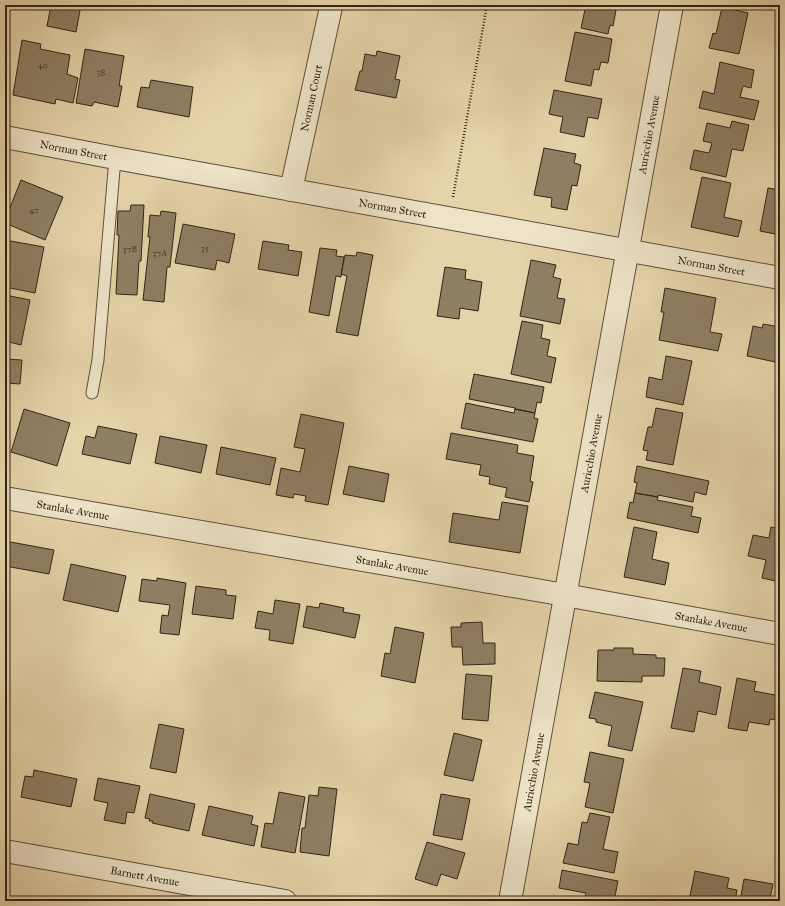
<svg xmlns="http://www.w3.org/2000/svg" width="785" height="906" font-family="'IM FELL Great Primer',serif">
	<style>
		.building { fill: #8f7f63; stroke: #312517 }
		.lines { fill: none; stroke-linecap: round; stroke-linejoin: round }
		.lane-casing { stroke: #5e503c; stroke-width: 13 }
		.street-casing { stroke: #5e503c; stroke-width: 24 }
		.path { stroke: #312517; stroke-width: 2.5; stroke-dasharray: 1 2; stroke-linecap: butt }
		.lane { stroke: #eee2c7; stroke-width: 11 }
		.street { stroke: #eee2c7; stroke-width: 22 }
		.labels { text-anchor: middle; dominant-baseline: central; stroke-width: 4; stroke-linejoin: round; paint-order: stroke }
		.number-label { font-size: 9px; fill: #483c2a }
		.street-label { font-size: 11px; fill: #312517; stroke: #eee2c7 }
	</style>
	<rect width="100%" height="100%" fill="#e5d3a9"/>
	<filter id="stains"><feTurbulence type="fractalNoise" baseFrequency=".005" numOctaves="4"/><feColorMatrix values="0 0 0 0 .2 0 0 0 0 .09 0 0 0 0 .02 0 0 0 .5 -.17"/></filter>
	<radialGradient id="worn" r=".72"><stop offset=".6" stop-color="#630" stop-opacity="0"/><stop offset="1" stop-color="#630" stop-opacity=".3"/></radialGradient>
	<path class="building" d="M51 5H81L76 32 47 26Z
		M586 5H617L613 26 610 25 608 34 581 28Z
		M722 7 748 13 739 54 709 48 713 33 716 34Z
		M575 32 612 39 608 63 601 62 599 70 594 69 591 86 565 81Z
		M22 40 41 44 40 49 70 55 67 74 78 78 73 103 56 99 55 104 13 95Z
		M85 49 124 56 119 86H122L118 107 94 102 92 106 76 103Z
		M377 51 400 56 395 79 400 80 396 98 355 90 360 71H362L365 54 376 56Z
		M720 62 754 70 751 88 743 86 740 97 759 101 754 120 699 108 703 91 714 94Z
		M151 80 193 87 189 117 137 107 141 87 149 88Z
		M554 90 602 99 598 119 588 117 584 137 560 132 563 117 549 114Z
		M732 121 749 125 743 151 732 149 726 177 690 169 694 150 709 153 712 143 703 141 707 123 730 128Z
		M544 148 576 154 574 163 581 165 577 186 572 185 567 210 551 207 552 198 534 195Z
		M702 177 731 183 724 217 742 221 738 237 691 227Z
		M21 180 63 197 45 240 5 223V220Z
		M768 188 780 190V235L760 231Z
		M131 205H144L141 261H139L137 295 116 294 119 235H117L118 211H130Z
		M161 211 176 213 170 267H167L164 302 143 300 150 237H148L150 215 160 216Z
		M183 224 235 234 229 263 217 260 215 270 175 263Z
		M5 240 44 247 35 293 5 287Z
		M263 241 289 245 288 250 302 252 298 276 258 269Z
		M320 248 337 250 336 256 344 257 341 277 336 276 329 316 309 312Z
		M357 252 373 255 358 336 336 332 347 276 341 274 345 255 356 256Z
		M531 260 556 265 553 277 561 279 557 298 565 299 560 324 520 316Z
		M445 267 466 270 465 279 482 282 478 311 460 308 459 319 437 316Z
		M665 288 716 298 710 332 722 334 718 351 659 340 664 312H661Z
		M5 295 30 300 21 345 5 341Z
		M522 321 543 325 541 338 550 340 547 356 556 358 551 383 511 374Z
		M763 324 780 327V363L747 356 753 326 762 328Z
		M666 356 692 361 683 405 646 397 649 377 662 380Z
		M5 359 22 360 20 384 5 383Z
		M474 374 544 387 541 403 537 402 535 413 515 409V408L469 399Z
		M466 403 514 413 515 409 535 413 534 418 538 419 533 442 461 428Z
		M656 408 683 413 673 465 646 460 648 451 643 450 648 427H652Z
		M24 409 70 423 57 466 11 452Z
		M301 414 344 423 328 505 305 501 306 496 294 494 293 498 276 495 281 468 300 472 305 449 294 447Z
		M98 426 137 434 130 464 82 454 86 436 95 438Z
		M451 433 518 445 517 453 534 456 530 481 533 482 529 502 505 497 507 488 489 484 490 477 479 475 481 465 446 459Z
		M160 436 207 445 201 473 155 463Z
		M221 447 276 458 270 485 216 474Z
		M349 466 389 474 384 502 343 494Z
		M637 466 709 481 706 495 695 492 693 502 658 495V497L635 493 637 483 634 482Z
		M635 493 658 497 657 500 693 507 691 516 701 518 698 533 627 518 630 502 633 503Z
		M502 502 528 506 520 553 449 542 453 513 499 520Z
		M634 527 657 532 652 559 669 563 665 585 624 577Z
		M771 527 780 529V582L762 578 766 560 748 556 753 535 769 538Z
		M5 541 54 550 49 574 5 566Z
		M71 564 126 576 118 612 63 600Z
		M157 578 186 583 179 635 160 633 162 615 168 616 170 605 139 601 142 579 157 581Z
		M196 586 226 590V595L236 596 233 619 192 614Z
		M275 600 300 604 293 644 269 640 270 630 255 628 258 611 273 614Z
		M320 603 344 608 343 612 360 615 355 638 303 627 307 606 319 608Z
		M482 622 483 643H495V664L463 665 462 647H452L451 627H461V623Z
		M395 627 424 633 415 683 381 676 385 653 390 654Z
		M614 648H633V654L656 655V658H665L664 676H642V682L597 681 598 650H614Z
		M683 668 701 671 699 682 721 687 716 715 698 711 694 732 671 728Z
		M466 674 492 676 488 721 462 719Z
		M737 678 756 682 754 691 780 696 776 720 770 719 769 725 749 722 747 731 728 728Z
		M595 692 643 702 632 751 608 746 612 726 596 722V719L589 718Z
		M159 724 184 729 176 773 150 768Z
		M454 733 482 740 473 781 444 775Z
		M590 752 624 759 613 813 585 807 590 783 584 782Z
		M34 770 77 779 71 807 21 797 25 776 33 777Z
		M98 778 140 786 134 813 127 812 125 824 104 820 108 803 94 800Z
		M319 787 337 789 329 856 300 852 302 828H305L309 795 318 796Z
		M279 792 305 797 295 853 261 847 265 823 273 824Z
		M150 794 195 804 189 831 152 823 153 821H149L150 819 145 818Z
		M441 794 470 799 462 840 433 835Z
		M209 806 253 816 251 824 258 826 254 846 202 835Z
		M590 813 610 817 603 849 618 852 614 873 563 863 568 843 578 845 582 822 587 823Z
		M427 842 465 853 457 879 441 874 437 886 415 879Z
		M562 870 618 881 614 901H584L586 893 559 888Z
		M695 871 729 878 727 888 737 890 735 901H689Z
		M744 879 773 884 770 899 780 901H740Z"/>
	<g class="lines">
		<defs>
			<path id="lane" d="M92 393 98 360 115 158"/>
			<g id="street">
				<path id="s1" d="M5 137 115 158 780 278"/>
				<path id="s2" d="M291 190 331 7"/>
				<path id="s3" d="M5 498 565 595 780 634"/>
				<path id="s4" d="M5 851 285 901"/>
				<path id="s5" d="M510 901 672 5"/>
			</g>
		</defs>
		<use href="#lane" class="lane-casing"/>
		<use href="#street" class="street-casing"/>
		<path class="path" d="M453 197 487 5"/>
		<use href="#lane" class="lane"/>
		<use href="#street" class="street"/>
	</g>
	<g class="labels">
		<g class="number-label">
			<text x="43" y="64">40</text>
			<text x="101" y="71">38</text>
			<text x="34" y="209">47</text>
			<text x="205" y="247">35</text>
			<text x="130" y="248">37B</text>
			<text x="160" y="252">37A</text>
		</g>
		<g class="street-label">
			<text stroke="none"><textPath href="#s2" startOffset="94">Norman Court</textPath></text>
			<text stroke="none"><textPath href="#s5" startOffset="779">Auricchio Avenue</textPath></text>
			<text stroke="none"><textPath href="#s1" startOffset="70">Norman Street</textPath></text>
			<text stroke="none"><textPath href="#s1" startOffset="394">Norman Street</textPath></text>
			<text stroke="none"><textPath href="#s1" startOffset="718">Norman Street</textPath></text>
			<text stroke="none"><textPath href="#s5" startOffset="455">Auricchio Avenue</textPath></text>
			<text stroke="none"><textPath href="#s3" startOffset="69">Stanlake Avenue</textPath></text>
			<text stroke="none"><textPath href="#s3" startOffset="393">Stanlake Avenue</textPath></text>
			<text stroke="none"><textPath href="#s3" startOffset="717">Stanlake Avenue</textPath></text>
			<text stroke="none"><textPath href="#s5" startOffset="131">Auricchio Avenue</textPath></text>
			<text stroke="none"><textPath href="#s4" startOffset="142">Barnett Avenue</textPath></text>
		</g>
	</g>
	<rect width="785" height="906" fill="none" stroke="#e5d3a9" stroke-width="20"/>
	<rect x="6" y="6" width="773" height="894" fill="none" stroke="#312517" stroke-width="2"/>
	<rect x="10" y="10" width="765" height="886" fill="none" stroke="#312517"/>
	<rect width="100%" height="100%" filter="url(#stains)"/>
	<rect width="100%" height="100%" fill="url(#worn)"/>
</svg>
